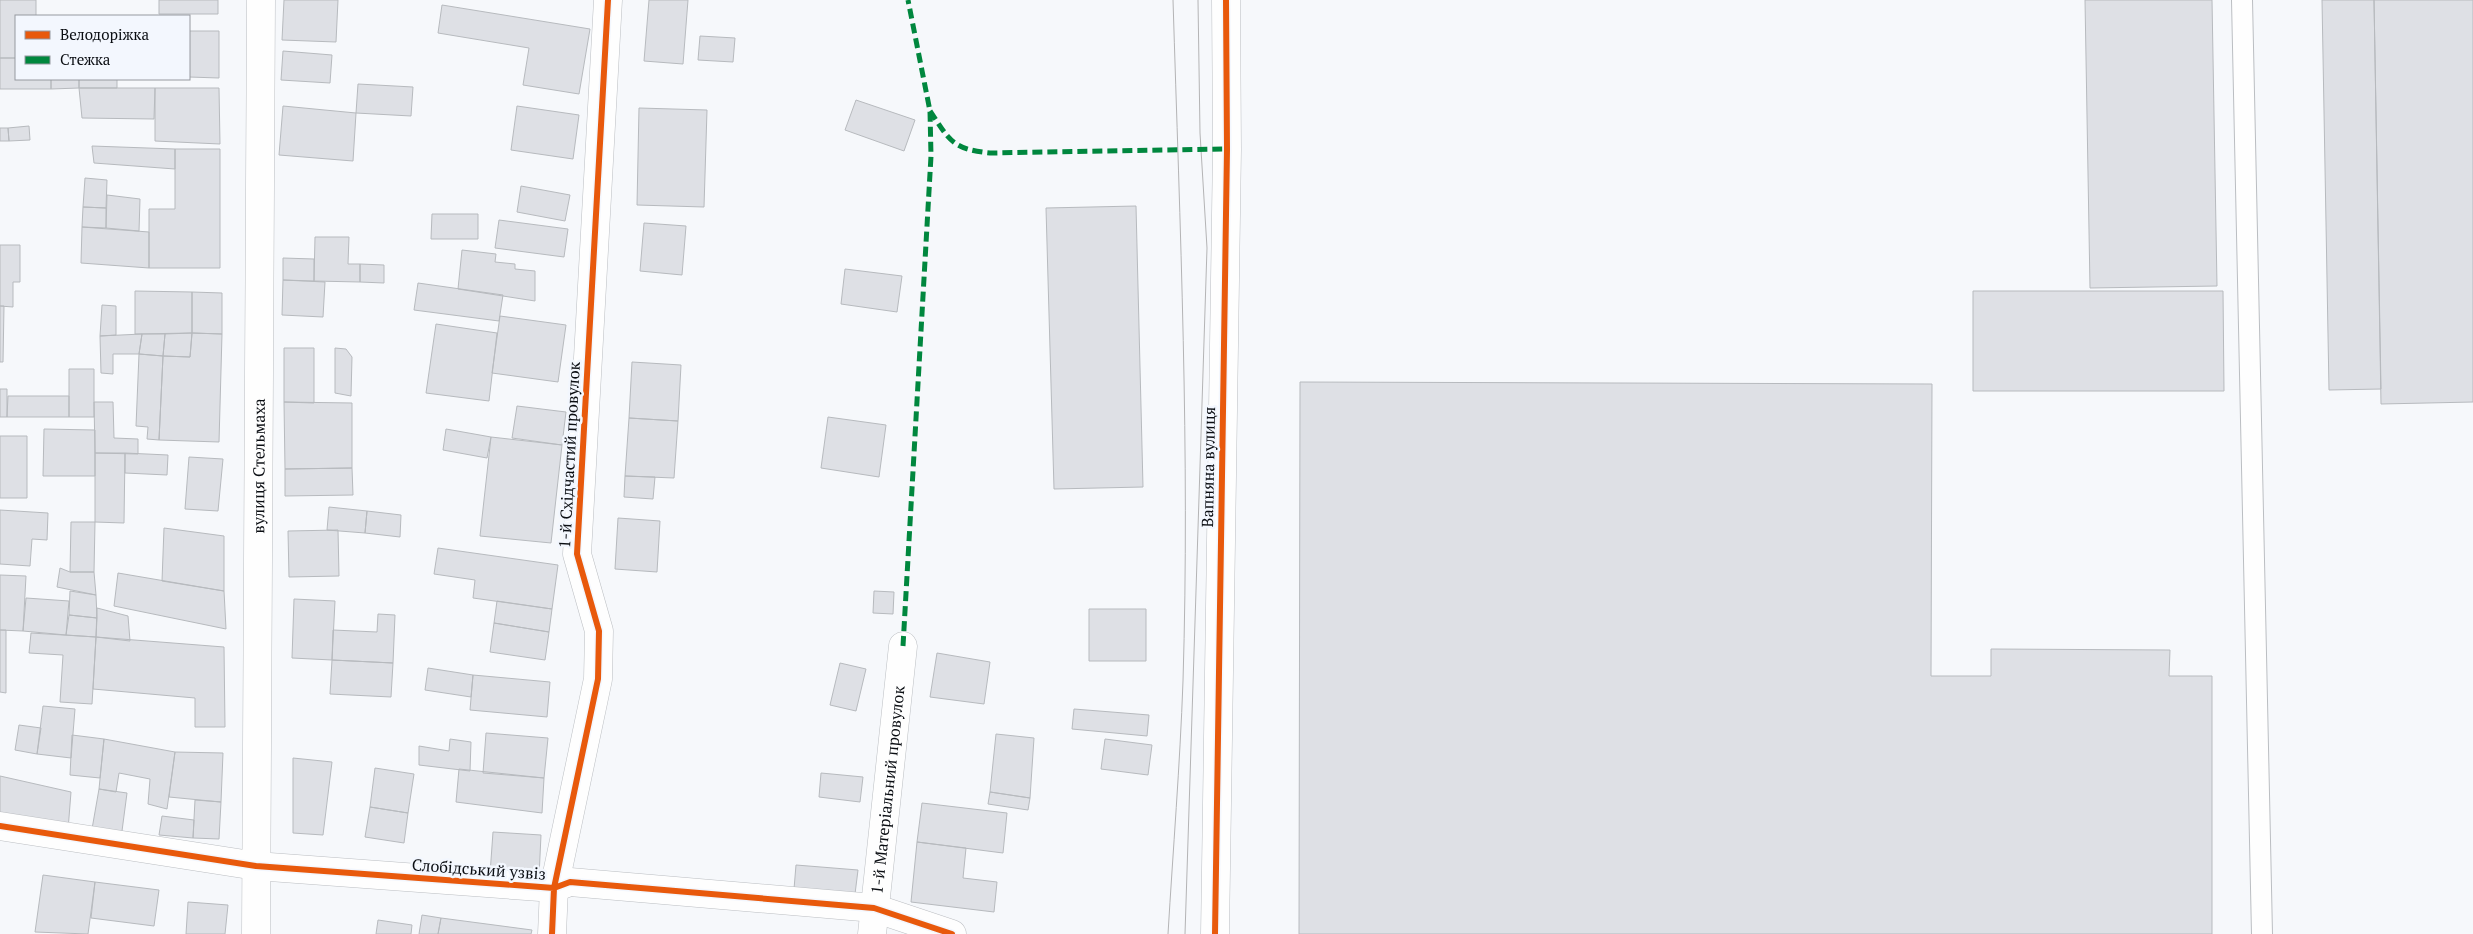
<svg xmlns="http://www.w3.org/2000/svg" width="2473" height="934" font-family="'PT Serif',serif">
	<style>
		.building { fill: #dee0e5; stroke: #b7babe }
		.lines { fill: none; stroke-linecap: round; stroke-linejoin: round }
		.lane-casing { stroke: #bbbec2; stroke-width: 22 }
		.street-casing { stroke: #bbbec2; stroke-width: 29 }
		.secondary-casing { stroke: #bbbec2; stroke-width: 29 }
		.lane { stroke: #fefefe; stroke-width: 20 }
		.street { stroke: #fefefe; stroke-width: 28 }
		.secondary { stroke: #fefefe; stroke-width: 28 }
		.tram { stroke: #b4b4b5; stroke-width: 1 }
		.quiet { stroke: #00873e; stroke-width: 5; stroke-dasharray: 10 5; stroke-linecap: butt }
		.cycleway-casing { stroke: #f3f7fe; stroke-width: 9 }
		.cycleway { stroke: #e8590c; stroke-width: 6 }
		.labels { text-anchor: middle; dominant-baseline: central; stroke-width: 5; stroke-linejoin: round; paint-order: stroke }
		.street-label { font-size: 16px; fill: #0a0d12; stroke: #f3f7fe }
	</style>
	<rect width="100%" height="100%" fill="#f6f8fb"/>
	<path class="building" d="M0 0H36V16H16V58H0Z
		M159 0H218V14H159Z
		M284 0H338L336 42 282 40Z
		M649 0H688L683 64 644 61Z
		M2085 0H2212L2217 286 2090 288Z
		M2322 0H2374L2381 389 2329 390Z
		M2374 0H2473V402L2381 404Z
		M442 5 590 29 579 94 523 85 529 48 438 33Z
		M189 31H219V78L189 77Z
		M700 36 735 38 733 62 698 60Z
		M283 51 332 55 330 83 281 80Z
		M0 58H16V79H51V89H0Z
		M51 79H79V88L51 89Z
		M79 79H117V88H79Z
		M358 84 413 87 411 116 356 113Z
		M79 88H155L154 119 82 118Z
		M155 88H219L220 144 155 141Z
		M856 100 915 120 904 151 845 130Z
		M283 106 356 113 353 161 279 155Z
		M517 106 579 115 573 159 511 150Z
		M639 108 707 110 704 207 637 205Z
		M29 126 30 140 9 141 8 128Z
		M0 128H8L9 141H0Z
		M92 146 175 149V169L94 163Z
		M175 149H220V268H149V209H175Z
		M85 178 107 180 106 208 83 207Z
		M521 186 570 195 565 221 517 212Z
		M107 195 140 199 139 231 106 228Z
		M1136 206 1143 487 1054 489 1046 208Z
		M83 207 106 208V228L82 227Z
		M432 214H478V239H431Z
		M499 220 568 229 564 257 495 248Z
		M644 223 686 226 682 275 640 271Z
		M82 227 149 232V268L81 263Z
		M315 237H349L348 264H360V282L314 281Z
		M0 245H20V282H13V307L0 306Z
		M462 250 496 254 495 262 515 264V269L535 271V301L458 289Z
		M283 258 314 259V281L283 280Z
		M360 264 384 265V283L360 282Z
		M845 269 902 276 897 312 841 304Z
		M283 280 325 282 323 317 282 315Z
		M418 283 503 295 499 321 414 310Z
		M135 291 192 292V333L135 334Z
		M1973 291H2223L2224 391H1973Z
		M192 292 222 293V334L192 333Z
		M102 305 116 306V335L100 336Z
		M0 306H4L3 362H0Z
		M500 316 566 325 558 382 492 373Z
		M436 324 497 333 489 401 426 393Z
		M192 333 190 357 163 356 165 334Z
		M192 333 222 334 219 442 159 440 163 356 190 357Z
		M142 334 139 354H113V374L101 373 100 336Z
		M142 334H165L163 356 139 354Z
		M284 348H314V403L284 402Z
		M335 348 346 349 352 357 351 396 335 393Z
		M139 354 163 356 159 440 147 439 148 427 136 426Z
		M632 362 681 365 678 421 629 418Z
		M69 369H94V417H69Z
		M1300 382 1932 384 1931 676H1991V649L2170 650 2169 676H2212V934H1299Z
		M0 389H7V417H0Z
		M8 396H69V417H7Z
		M94 402H113L114 438 138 439V454L95 453Z
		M284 402 352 403V468L285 469Z
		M517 406 566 412 562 445 512 438Z
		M828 417 886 425 879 477 821 468Z
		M629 418 678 421 674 478 625 476Z
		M44 429 95 430V476H43Z
		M446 429 491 437 487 458 443 450Z
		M0 436H27V498H0Z
		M491 437 562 445 551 543 480 536Z
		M95 453H125L124 523 95 522Z
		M125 453 168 455 167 475 125 473Z
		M189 457 223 459 218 511 185 509Z
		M352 468 353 495 285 496V469Z
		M625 476 655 477 653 499 624 497Z
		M329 507 367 511 365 533 327 530Z
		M0 510 48 513 47 540 32 539 30 566 0 564Z
		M367 511 401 515 400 537 365 533Z
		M618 518 660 521 657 572 615 569Z
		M71 522H95L94 572H70Z
		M164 528 224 536V591L162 581Z
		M338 530 339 576 289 577 288 531Z
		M438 548 558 565 552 609 473 598 475 580 434 574Z
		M60 568 70 572H94L96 595 57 587Z
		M118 573 224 591 226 629 114 606Z
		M0 575 26 576 23 631 0 630Z
		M70 591 96 595 97 618 69 615Z
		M874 591 894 592 893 614 873 613Z
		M26 598 69 601 66 635 23 631Z
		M294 599 335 601 332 660 292 658Z
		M497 601 552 609 549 632 494 623Z
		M97 608 128 616 130 641 96 637Z
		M1089 609H1146V661H1089Z
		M378 614 395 615 393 663 332 660 333 630 377 632Z
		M69 615 97 618 96 637 66 635Z
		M494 623 549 632 545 660 490 652Z
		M0 630H6V693L0 692Z
		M31 633 96 637 92 704 60 702 63 655 29 653Z
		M96 637 224 647 225 727H195V698L93 689Z
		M937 653 990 662 984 704 930 697Z
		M332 660 393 663 391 697 330 694Z
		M840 663 866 669 856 711 830 705Z
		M428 668 473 675 471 697 425 690Z
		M473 675 550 682 547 717 470 710Z
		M43 706 75 709 71 758 37 754Z
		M1074 709 1149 715 1147 736 1072 729Z
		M19 725 41 728 37 754 15 750Z
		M486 733 548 738 544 778 483 773Z
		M996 734 1034 738 1030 798 990 792Z
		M72 735 104 739 100 778 70 775Z
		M104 739 175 752 167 809 148 804 150 779 119 773 116 792 99 789Z
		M450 739 471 742 470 771 419 765V746L449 751Z
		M1105 739 1152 745 1148 775 1101 769Z
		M175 752 223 753 221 802 169 797Z
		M293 758 332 762 323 835 293 833Z
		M375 768 414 774 408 813 370 807Z
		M459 769 544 778 542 813 456 802Z
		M821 773 863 777 860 802 819 797Z
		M0 776 71 792 68 830 0 814Z
		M99 789 127 793 122 831 92 829Z
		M990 792 1030 798 1028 810 988 804Z
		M195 800 221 802 219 839 193 838Z
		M922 803 1007 813 1003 853 917 842Z
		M370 807 408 813 404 843 365 837Z
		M162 816 194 820 193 838 159 835Z
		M493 832 541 835 539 877 490 874Z
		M917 842 966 848 963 878 997 882 994 912 911 902Z
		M796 865 858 870 855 894 794 889Z
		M43 875 95 882 88 934 35 932Z
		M95 882 159 890 154 926 91 918Z
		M188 902 228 905 225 934H186Z
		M422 915 441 918 438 934H419Z
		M441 918 532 930 531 934H438Z
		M378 920 412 925 411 934H376Z"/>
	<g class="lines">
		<defs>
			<path id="lane" d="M2242 0 2262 934"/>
			<g id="street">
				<path d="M0 826 256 866 554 888 570 882 874 908 952 934"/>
				<path id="s1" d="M256 934 261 0"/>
				<path d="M552 934 554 888 598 679 599 631 577 554 608 0"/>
				<path id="s2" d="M872 934 903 646"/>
			</g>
			<path id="secondary" d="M1215 934 1227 149 1226 0"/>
		</defs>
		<use href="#lane" class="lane-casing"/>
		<use href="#street" class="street-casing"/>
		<use href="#secondary" class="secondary-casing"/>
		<use href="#lane" class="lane"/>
		<use href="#street" class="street"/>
		<use href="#secondary" class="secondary"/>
		<path class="tram" d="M1168 934C1173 850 1180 765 1183 681 1190 454 1180 227 1173 0
			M1185 934 1207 248 1200 133 1198 0"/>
		<path class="quiet" d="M930 111C950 141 952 149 990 153L1227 149
			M903 646 931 156 930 111 908 0"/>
		<defs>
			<path id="cycleway" d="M0 826 256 866 554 888 570 882 874 908 952 934
				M552 934 554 888 598 679 599 631 577 554 608 0
				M1215 934 1227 149 1226 0"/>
		</defs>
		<use href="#cycleway" class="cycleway-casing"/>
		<use href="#cycleway" class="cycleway"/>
	</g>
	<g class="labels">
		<g class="street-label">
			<text transform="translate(569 455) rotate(-87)">1-й Східчастий провулок</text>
			<text stroke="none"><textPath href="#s1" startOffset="468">вулиця Стельмаха</textPath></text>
			<text transform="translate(1208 467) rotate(-89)">Вапняна вулиця</text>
			<text stroke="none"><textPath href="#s2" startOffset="145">1-й Матеріальний провулок</textPath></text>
			<text transform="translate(479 869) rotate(4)">Слобідський узвіз</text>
		</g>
	</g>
	<rect x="15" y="15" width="175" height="65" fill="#f3f7fe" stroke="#9699a0"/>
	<rect x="25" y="31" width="25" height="8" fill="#e8590c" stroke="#9699a0"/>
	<text x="60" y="40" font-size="15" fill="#0a0d12">Велодоріжка</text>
	<rect x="25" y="56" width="25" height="8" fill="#00873e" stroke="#9699a0"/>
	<text x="60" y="65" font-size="15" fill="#0a0d12">Стежка</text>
</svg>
